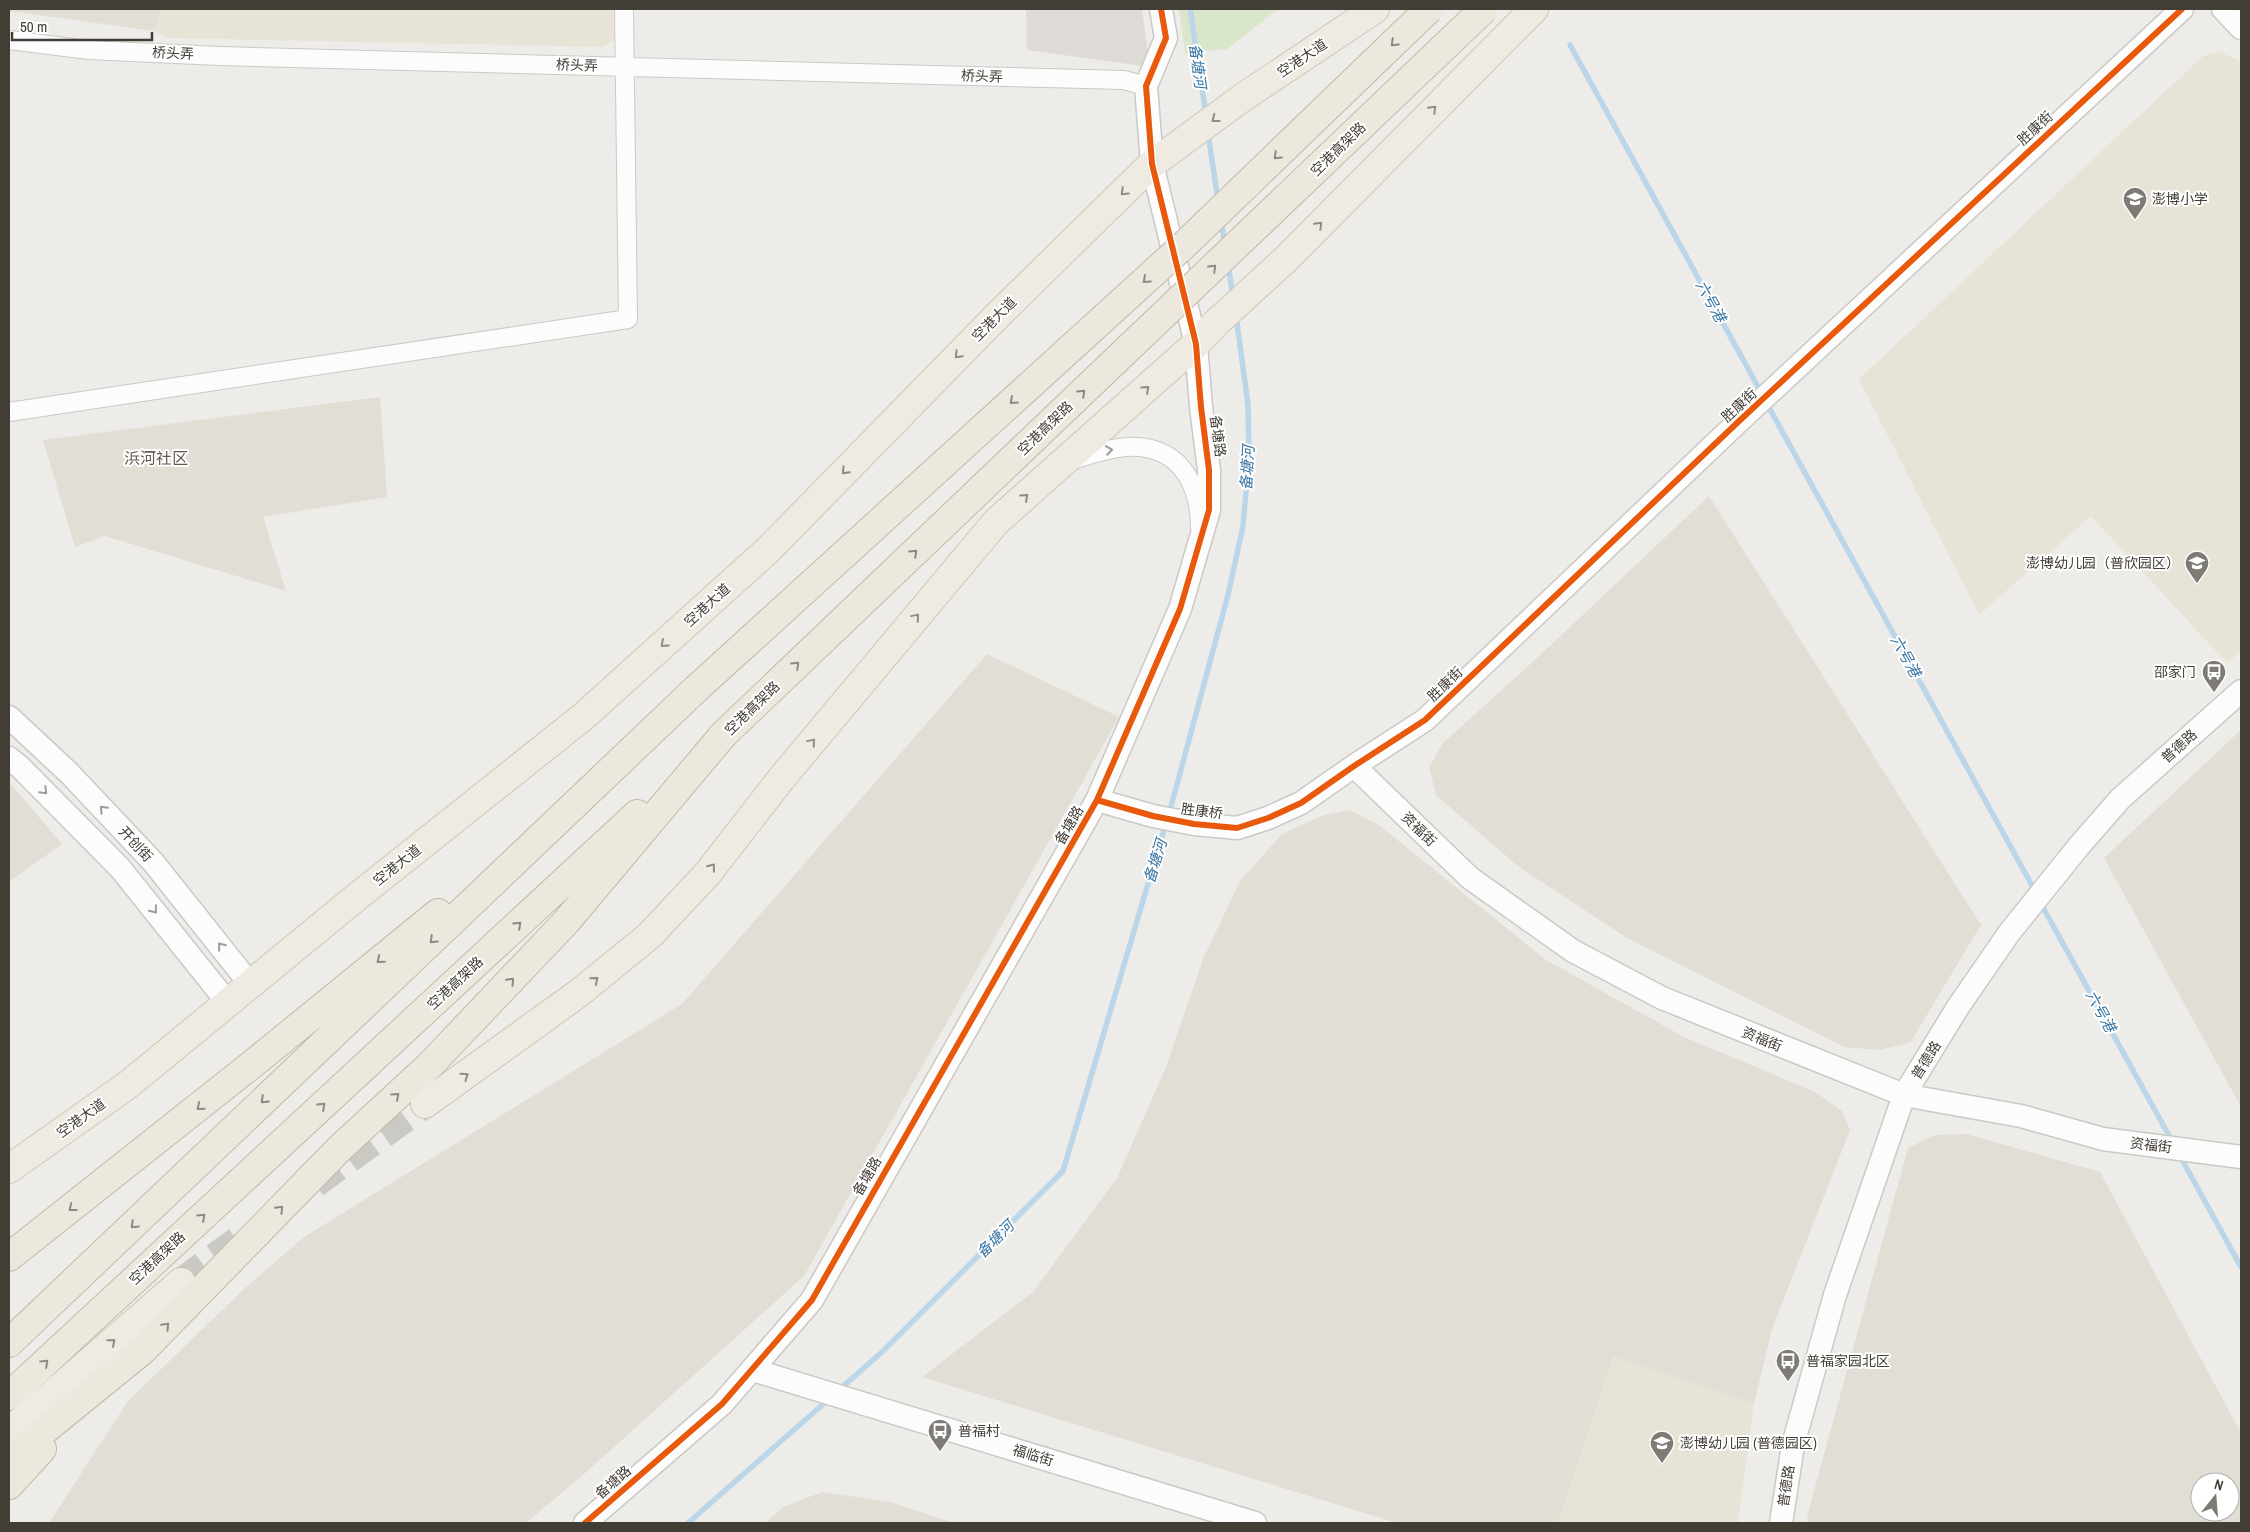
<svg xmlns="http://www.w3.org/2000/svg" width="2250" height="1532" font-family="'Archivo Narrow','Noto Sans SC',sans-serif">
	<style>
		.residential { fill: #e1ded5; fill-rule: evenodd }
		.industrial { fill: #dfdcd7 }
		.education { fill: #e8e3d7 }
		.green { fill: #dae6c9 }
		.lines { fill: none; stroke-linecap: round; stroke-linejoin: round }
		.stream { stroke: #bbd6e9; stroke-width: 5.5 }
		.primary-tunnel { stroke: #cbc9c4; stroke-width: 28; stroke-dasharray: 28 14; stroke-linecap: butt }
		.minor-casing { stroke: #cbc9c5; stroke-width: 20 }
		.tertiary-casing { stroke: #cbc9c5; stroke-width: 25 }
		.primary-casing { stroke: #cec7b6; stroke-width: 30 }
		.trunk-casing { stroke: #c3b9a5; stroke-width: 30 }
		.minor { stroke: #fcfcfc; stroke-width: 18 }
		.tertiary { stroke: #fcfcfc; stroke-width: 22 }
		.primary { stroke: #efebe3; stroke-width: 28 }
		.trunk { stroke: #ece8de; stroke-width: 28 }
		.trunk-bridge-casing { stroke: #c3b9a5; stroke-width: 30; stroke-linecap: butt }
		.trunk-bridge { stroke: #ece8de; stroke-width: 28 }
		.cycleway-casing { stroke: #fff; stroke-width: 9 }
		.cycleway { stroke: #e8590c; stroke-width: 6 }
		.oneway { stroke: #8e8a81 }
		.oneway2 { stroke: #908b83 }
		.oneway3 { stroke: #9f9c98 }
		.labels { text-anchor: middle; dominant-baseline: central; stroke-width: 4; stroke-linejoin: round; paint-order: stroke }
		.street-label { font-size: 14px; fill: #423d35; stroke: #fff }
		.poi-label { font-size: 14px; fill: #423d35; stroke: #fff; text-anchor: start }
		.water-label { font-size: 15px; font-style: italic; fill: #3875a4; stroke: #fff }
		.quarter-label { font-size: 16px; fill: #645b4d; stroke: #fff }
	</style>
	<rect width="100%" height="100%" fill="#edece8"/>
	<path class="residential" d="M9 9H161L154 31 9 11Z
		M380 397 387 497 263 517 286 591 105 536 75 547 43 440Z
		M1709 496 1981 925 1910 1043 1879 1050 1844 1047 1627 938 1519 867 1436 795 1429 767 1443 743 1536 659Z
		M987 654 1119 717 804 1276 583 1475 526 1523H49L128 1401 243 1290 304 1237 682 1004Z
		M2241 730V1107L2104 858Z
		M9 782 62 844 9 882Z
		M1350 810 1380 826 1546 960 1684 1037 1815 1092 1842 1111 1850 1130 1772 1329 1754 1404 1613 1357 1558 1523H1397L922 1377 1033 1292 1117 1178 1166 1067 1203 959 1240 881 1282 834 1321 816Z
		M1966 1134 2100 1172 2241 1433V1523H1807L1808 1513 1908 1148 1935 1135ZM2200 1482H2230V1512H2200Z
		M822 1492 890 1502 955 1523H765L783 1507Z"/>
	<path class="industrial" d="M1026 9H1142L1150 67 1027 50Z"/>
	<path class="education" d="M161 9H614L615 40 602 47 166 38 154 31Z
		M2219 52 2241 61V651L2227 663 2091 516 1979 615 1859 379 2203 56Z
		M1613 1357 1754 1404 1738 1523H1558Z"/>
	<path class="green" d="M1179 9H1278L1227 49 1185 53Z"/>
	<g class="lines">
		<path class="stream" d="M1190 9 1206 114
			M1570 45 1762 394
			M1208 133 1218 201
			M1221 220 1225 245
			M1228 264 1233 297
			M1766 402 2035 891
			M1169 814 1228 595 1243 526 1249 457 1248 405 1236 316
			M2040 902 2172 1141
			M2180 1156 2241 1267
			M840 1389 881 1353 1063 1171 1166 823
			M688 1523 829 1399"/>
		<path class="primary-tunnel" d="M315 1184 425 1104
			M181 1282 242 1237"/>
		<defs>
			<path id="minor" d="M9 40 89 50 219 56 1124 80 1146 86
				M9 412 628 319 624 9
				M1072 460C1096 453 1126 442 1151 449 1187 458 1200 494 1200 527"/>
			<path id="tertiary" d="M2223 9 2241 28
				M9 717 69 773 153 862 250 984
				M9 758 20 767 120 868 228 1003
				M1354 766 1470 878 1573 951 1662 998 1904 1095 2021 1116 2103 1139 2241 1157
				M1097 800 1153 816 1194 824 1237 828 1268 818 1301 803 1354 766 1425 720 1737 423 2182 9
				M753 1370 1255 1523
				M585 1523 722 1404 812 1300 1097 800 1180 609 1209 510V470L1201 407 1196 344 1152 164 1146 86 1166 38 1161 9
				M1781 1523 1793 1445 1835 1295 1904 1095 1958 1007 2009 933 2079 846 2120 799 2241 691"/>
			<path id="primary" d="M425 1104 579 993 650 935 708 873 781 779 996 522 1196 344 1216 323 1285 260 1534 9
				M9 1169 129 1084 353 900 584 716 768 550 999 314 1152 164 1242 98 1375 9
				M9 1432 181 1282"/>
			<path id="trunk" d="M9 1257 255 1062 438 913
				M9 1343 696 689
				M9 1396 637 814
				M9 1459 143 1350 339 1149 429 1066 566 922 723 735
				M9 1485 42 1449"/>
		</defs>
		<use href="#minor" class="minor-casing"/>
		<use href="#tertiary" class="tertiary-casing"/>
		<use href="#primary" class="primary-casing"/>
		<use href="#trunk" class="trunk-casing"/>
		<use href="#minor" class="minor"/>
		<use href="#tertiary" class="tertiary"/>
		<use href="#primary" class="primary"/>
		<use href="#trunk" class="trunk"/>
		<defs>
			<path id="trunk-bridge" d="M696 689 1183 246 1429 9
				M723 735 1484 9"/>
		</defs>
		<use href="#trunk-bridge" class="trunk-bridge-casing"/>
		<use href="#trunk-bridge" class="trunk-bridge"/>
		<defs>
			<path id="cycleway" d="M1097 800 1153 816 1194 824 1237 828 1268 818 1301 803 1354 766 1425 720 1737 423 2182 9
				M585 1523 722 1404 812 1300 1097 800 1180 609 1209 510V470L1201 407 1196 344 1152 164 1146 86 1166 38 1161 9"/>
		</defs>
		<use href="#cycleway" class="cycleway-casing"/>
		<use href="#cycleway" class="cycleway"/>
	</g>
	<defs><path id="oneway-chevron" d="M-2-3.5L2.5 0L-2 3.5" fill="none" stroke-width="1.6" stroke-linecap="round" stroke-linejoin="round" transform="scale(1.25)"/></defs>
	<g class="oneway">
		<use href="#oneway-chevron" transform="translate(1394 43) rotate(136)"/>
		<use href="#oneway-chevron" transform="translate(1277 156) rotate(136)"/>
		<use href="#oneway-chevron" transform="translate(1213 268) rotate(-44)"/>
		<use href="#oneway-chevron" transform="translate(1146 280) rotate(138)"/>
		<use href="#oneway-chevron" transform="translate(1082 393) rotate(-44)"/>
		<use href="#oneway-chevron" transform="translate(1013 401) rotate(138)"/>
		<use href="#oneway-chevron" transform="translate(914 553) rotate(-44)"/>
		<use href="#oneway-chevron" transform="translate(796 665) rotate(-44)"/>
		<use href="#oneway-chevron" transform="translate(518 925) rotate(-43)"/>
		<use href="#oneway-chevron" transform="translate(433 940) rotate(136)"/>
		<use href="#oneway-chevron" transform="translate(380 960) rotate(141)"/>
		<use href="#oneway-chevron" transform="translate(511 981) rotate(-47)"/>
		<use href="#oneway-chevron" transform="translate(396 1096) rotate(-42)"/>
		<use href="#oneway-chevron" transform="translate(264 1100) rotate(136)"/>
		<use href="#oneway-chevron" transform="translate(322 1106) rotate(-43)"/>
		<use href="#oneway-chevron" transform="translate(200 1107) rotate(141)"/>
		<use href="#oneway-chevron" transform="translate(72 1208) rotate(142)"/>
		<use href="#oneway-chevron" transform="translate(280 1209) rotate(-46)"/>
		<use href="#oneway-chevron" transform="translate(202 1217) rotate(-43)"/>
		<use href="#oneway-chevron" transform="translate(134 1225) rotate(136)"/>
		<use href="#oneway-chevron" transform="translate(166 1326) rotate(-46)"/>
		<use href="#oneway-chevron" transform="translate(45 1363) rotate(-43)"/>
	</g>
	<g class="oneway2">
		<use href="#oneway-chevron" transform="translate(1433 109) rotate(-45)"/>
		<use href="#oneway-chevron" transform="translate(1215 119) rotate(143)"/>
		<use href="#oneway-chevron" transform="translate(1124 192) rotate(136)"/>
		<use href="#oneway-chevron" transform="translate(1319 225) rotate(-46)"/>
		<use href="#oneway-chevron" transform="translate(958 355) rotate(134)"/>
		<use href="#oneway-chevron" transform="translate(1146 389) rotate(-42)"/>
		<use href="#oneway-chevron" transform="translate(845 471) rotate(134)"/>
		<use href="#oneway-chevron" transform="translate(1025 497) rotate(-42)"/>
		<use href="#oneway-chevron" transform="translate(916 617) rotate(-50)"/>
		<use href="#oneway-chevron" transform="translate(664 644) rotate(138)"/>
		<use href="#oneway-chevron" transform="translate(812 742) rotate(-50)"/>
		<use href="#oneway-chevron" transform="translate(712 867) rotate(-52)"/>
		<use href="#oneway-chevron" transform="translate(595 980) rotate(-39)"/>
		<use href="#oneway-chevron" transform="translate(465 1076) rotate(-35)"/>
		<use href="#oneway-chevron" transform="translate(112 1342) rotate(-41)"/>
	</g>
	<g class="oneway3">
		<use href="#oneway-chevron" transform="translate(1109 450) rotate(-9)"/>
		<use href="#oneway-chevron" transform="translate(44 791) rotate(45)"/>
		<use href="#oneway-chevron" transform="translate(103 809) rotate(-133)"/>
		<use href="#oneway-chevron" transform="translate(154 910) rotate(51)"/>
		<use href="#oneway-chevron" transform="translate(221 946) rotate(-129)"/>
	</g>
	<defs>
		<symbol id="school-pin" viewBox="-11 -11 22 30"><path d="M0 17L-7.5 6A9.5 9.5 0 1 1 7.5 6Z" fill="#7e7a74" stroke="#fff"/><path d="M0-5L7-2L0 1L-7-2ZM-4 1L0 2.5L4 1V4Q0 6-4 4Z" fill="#fff"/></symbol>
		<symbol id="bus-pin" viewBox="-11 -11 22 30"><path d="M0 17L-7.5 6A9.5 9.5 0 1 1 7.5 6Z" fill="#7e7a74" stroke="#fff"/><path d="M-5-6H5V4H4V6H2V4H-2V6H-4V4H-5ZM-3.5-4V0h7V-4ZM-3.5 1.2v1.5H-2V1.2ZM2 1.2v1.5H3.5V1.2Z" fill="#fff"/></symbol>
	</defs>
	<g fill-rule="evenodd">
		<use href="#school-pin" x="2121" y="185" width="28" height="38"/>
		<use href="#school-pin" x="2183" y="549" width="28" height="38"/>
		<use href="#bus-pin" x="2200" y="658" width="28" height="38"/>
		<use href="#bus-pin" x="1774" y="1347" width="28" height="38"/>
		<use href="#bus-pin" x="926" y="1417" width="28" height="38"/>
		<use href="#school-pin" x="1648" y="1429" width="28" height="38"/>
	</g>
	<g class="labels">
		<g class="street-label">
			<text transform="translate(173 53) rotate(3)">桥头弄</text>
			<text transform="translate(1302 58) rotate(-34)">空港大道</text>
			<text transform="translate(577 65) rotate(2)">桥头弄</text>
			<text transform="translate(982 76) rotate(2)">桥头弄</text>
			<text transform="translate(2035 128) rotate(-43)">胜康街</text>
			<text transform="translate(1338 149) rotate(-44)">空港高架路</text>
			<text transform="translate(994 319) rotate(-45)">空港大道</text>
			<text transform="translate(1739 405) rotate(-43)">胜康街</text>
			<text transform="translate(1045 428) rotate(-44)">空港高架路</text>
			<text transform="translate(1218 436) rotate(82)">备塘路</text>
			<text transform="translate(707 605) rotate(-42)">空港大道</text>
			<text transform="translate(1445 684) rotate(-44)">胜康街</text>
			<text transform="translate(752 708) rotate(-44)">空港高架路</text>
			<text transform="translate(2179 746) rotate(-42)">普德路</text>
			<text transform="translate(1202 811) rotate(7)">胜康桥</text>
			<text transform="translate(1069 825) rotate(-60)">备塘路</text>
			<text transform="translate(1419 829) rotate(44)">资福街</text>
			<text transform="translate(136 844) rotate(47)">开创街</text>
			<text transform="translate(397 865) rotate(-38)">空港大道</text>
			<text transform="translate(455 983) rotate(-43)">空港高架路</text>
			<text transform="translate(1762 1039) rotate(22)">资福街</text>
			<text transform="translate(1926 1060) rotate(-58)">普德路</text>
			<text transform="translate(81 1118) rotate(-35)">空港大道</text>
			<text transform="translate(2151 1145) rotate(7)">资福街</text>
			<text transform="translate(867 1176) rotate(-60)">备塘路</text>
			<text transform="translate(157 1258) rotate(-43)">空港高架路</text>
			<text transform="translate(1033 1455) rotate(17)">福临街</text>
			<text transform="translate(613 1482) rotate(-41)">备塘路</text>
			<text transform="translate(1786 1486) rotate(-81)">普德路</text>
		</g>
		<g class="poi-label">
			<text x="2152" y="199">澎博小学</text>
			<text x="2180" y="563" text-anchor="end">澎博幼儿园（普欣园区）</text>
			<text x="2196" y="672" text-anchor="end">邵家门</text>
			<text x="1806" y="1361">普福家园北区</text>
			<text x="958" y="1431">普福村</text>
			<text x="1680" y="1443">澎博幼儿园 (普德园区)</text>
		</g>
		<g class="water-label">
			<text transform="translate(1198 66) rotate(82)">备塘河</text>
			<text transform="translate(1711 301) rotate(61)">六号港</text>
			<text transform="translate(1247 468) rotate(-87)">备塘河</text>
			<text transform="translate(1906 656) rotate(61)">六号港</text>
			<text transform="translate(1155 861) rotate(-73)">备塘河</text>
			<text transform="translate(2101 1011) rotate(61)">六号港</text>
			<text transform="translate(995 1239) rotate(-45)">备塘河</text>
		</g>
		<g class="quarter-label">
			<text x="156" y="458">浜河社区</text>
		</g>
	</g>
	<rect width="2250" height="1532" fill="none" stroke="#423d35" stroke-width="20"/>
	<g transform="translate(2215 1497) rotate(17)"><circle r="24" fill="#ffffff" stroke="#b3b1ae"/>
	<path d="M0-4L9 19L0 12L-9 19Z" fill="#7e7a74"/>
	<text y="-8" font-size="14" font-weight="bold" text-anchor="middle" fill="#423d35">N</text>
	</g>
	<path d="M12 32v8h140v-8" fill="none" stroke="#423d35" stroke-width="2.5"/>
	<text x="20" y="32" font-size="15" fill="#423d35" stroke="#ffffff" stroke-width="4" paint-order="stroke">50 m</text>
</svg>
